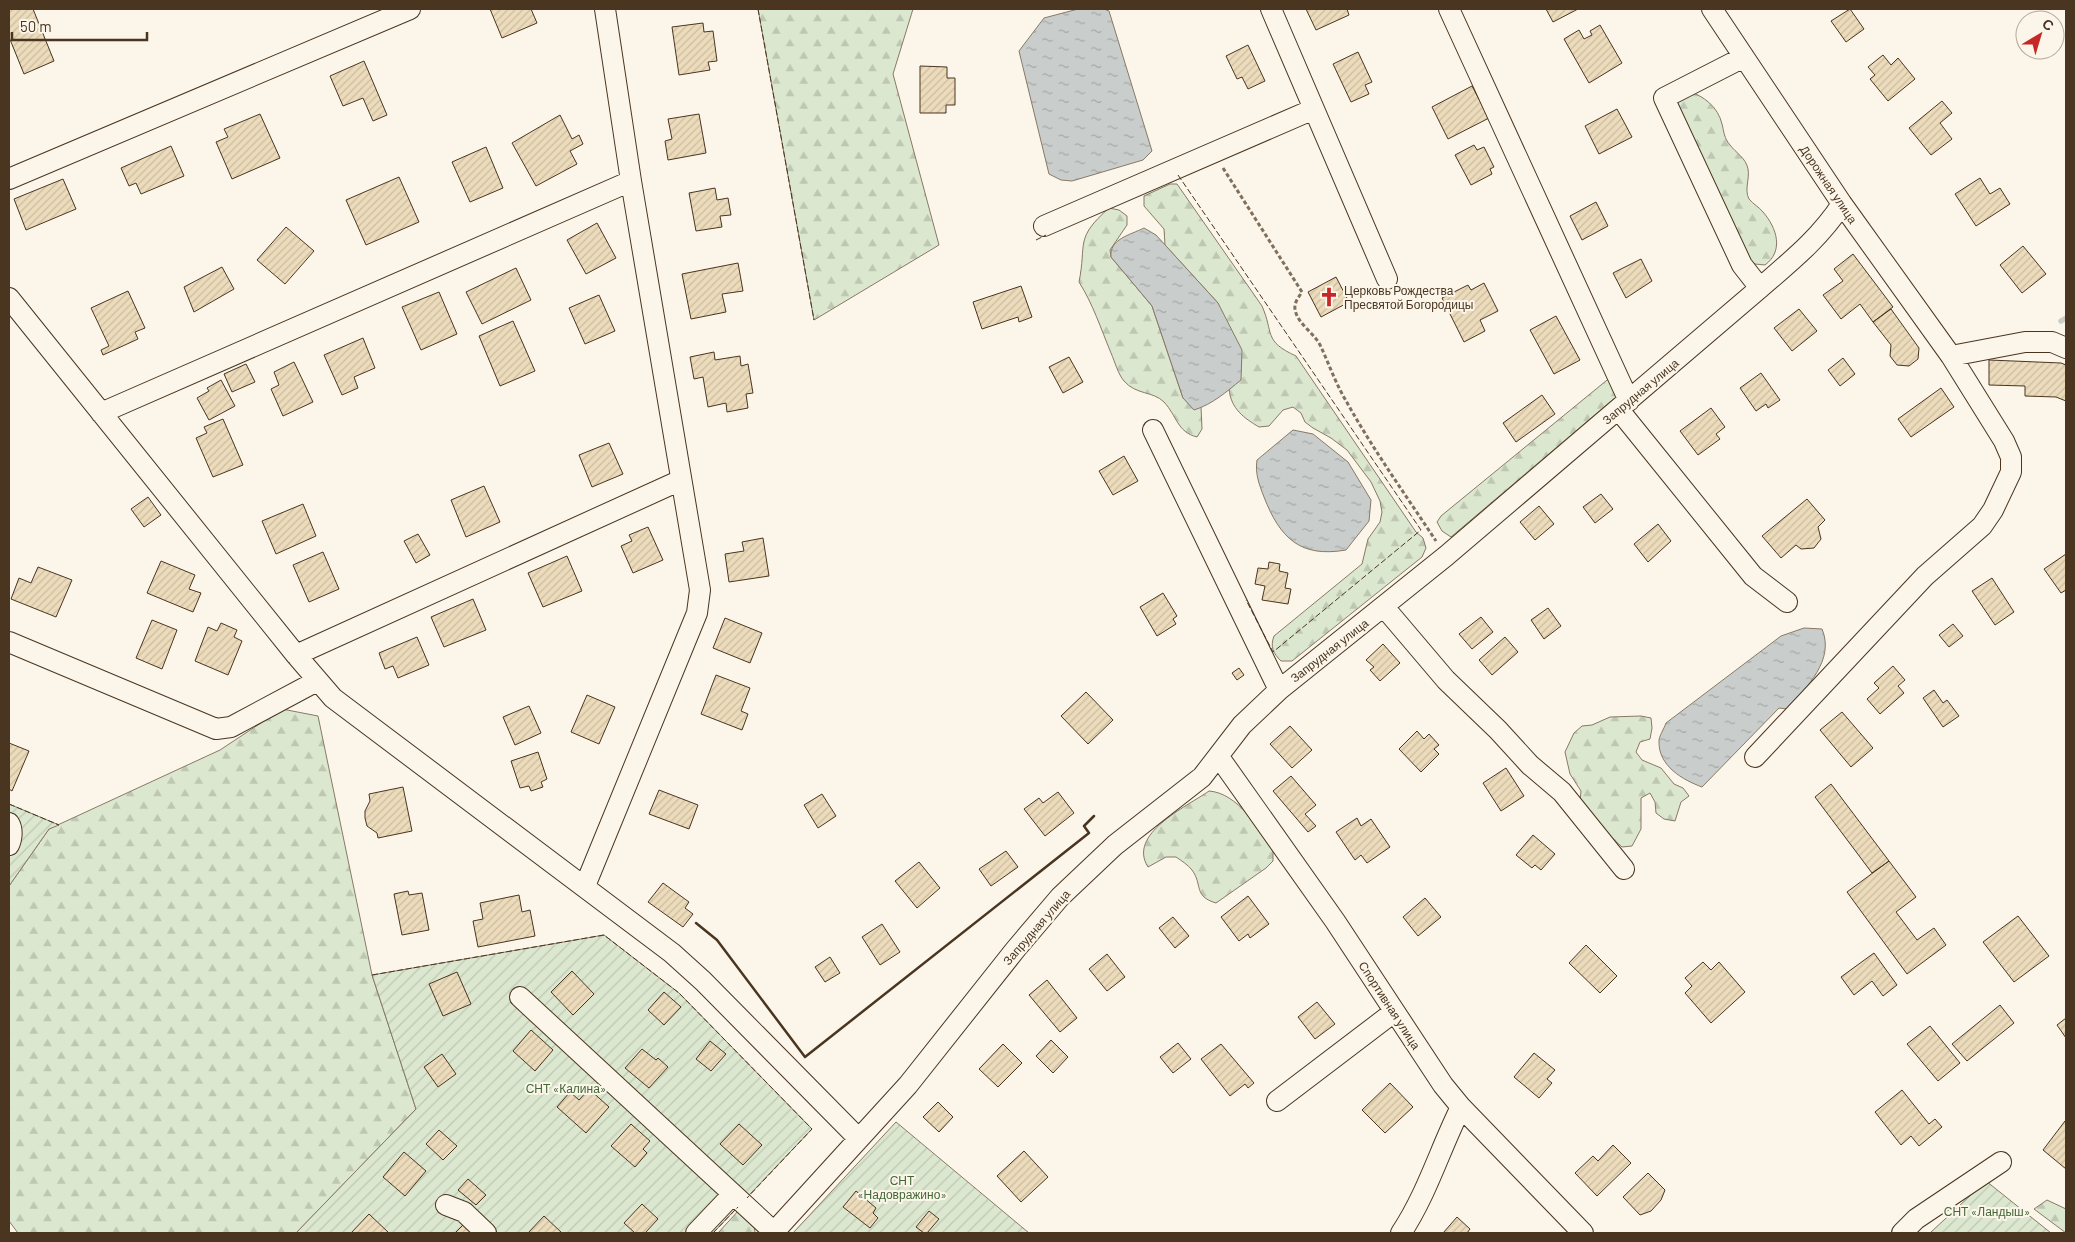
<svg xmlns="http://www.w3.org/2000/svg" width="2075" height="1242" font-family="Barlow,sans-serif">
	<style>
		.forest { fill: url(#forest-firs); stroke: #887966 }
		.garden { fill: url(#garden-furrows); stroke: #887966 }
		.water { fill: url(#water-ripples); stroke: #887966 }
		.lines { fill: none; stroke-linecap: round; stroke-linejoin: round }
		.stream { stroke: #c9cecd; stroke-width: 5.5 }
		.building { fill: url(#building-hatch); stroke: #4a3520 }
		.minor-casing { stroke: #4a3520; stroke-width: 22 }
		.path { stroke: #7f6f5c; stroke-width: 3; stroke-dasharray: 4 2.5; stroke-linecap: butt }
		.minor { stroke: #fbf6e9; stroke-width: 20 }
		.fence { stroke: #4a3520; stroke-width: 1; stroke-dasharray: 6 2.5; stroke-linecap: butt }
		.wall { stroke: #4a3520; stroke-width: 2.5 }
		.labels { text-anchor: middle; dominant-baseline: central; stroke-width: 4; stroke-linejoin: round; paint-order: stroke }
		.street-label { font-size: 12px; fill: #4a3520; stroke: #fbf6e9 }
		.poi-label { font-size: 12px; fill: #4a3520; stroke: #fbf6e9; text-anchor: start }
		.park-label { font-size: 12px; fill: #436837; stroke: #fbf6e9 }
	</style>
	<defs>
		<pattern id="forest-firs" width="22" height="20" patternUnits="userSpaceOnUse" patternTransform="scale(1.25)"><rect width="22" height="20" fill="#dce7d0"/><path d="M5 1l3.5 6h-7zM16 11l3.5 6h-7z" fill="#bec7b2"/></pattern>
		<pattern id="garden-furrows" width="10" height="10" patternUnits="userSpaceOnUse" patternTransform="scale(1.25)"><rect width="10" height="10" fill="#dce7d0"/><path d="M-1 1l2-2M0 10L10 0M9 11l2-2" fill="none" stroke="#bec7b2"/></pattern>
		<pattern id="water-ripples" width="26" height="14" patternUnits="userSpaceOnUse" patternTransform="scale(1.25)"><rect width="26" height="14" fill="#c9cecd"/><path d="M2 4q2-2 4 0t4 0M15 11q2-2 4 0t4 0" fill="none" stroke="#a5a8a6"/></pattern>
		<pattern id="building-hatch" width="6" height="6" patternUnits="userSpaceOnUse" patternTransform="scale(1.25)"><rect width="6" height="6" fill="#ecdcbc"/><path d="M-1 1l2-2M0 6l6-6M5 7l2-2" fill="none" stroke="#ccbda1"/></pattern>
	</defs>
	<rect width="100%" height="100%" fill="#fbf6e9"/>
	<path class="forest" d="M758 9H913L893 74 939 245 814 320Z
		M1688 91C1704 96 1718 107 1722 124 1724 132 1724 138 1730 145 1736 153 1746 158 1748 169 1750 178 1744 190 1749 199 1753 204 1759 207 1763 212 1777 228 1784 251 1765 265L1755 264 1747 257 1671 101Z
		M1170 184H1177L1262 306C1274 333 1263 341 1296 356L1416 532 1423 538 1426 548 1422 557 1292 661H1281C1273 653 1270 647 1274 636L1362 564 1368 539 1380 522 1382 512 1380 501 1371 482 1347 450 1331 438 1313 428 1305 422 1301 413 1293 407 1283 410 1269 426 1259 427C1244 418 1231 409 1229 389L1241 379 1218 303 1165 245 1164 229 1144 206V196Z
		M1109 208 1119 210 1127 216V225L1110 250 1111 257 1152 306 1183 398 1194 409 1201 407 1202 429 1197 437C1177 432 1177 416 1164 402 1153 391 1136 395 1124 381 1118 374 1115 362 1111 353 1101 329 1093 304 1079 282 1087 243 1074 239 1109 208Z
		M1612 376 1617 396 1451 537 1442 531 1437 522 1441 516Z
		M282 709 318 716 372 975 416 1109 296 1233H18L9 1221V886L49 829 220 750Z
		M1641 716 1651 718 1652 728 1650 739 1640 742 1636 752 1642 760 1661 768 1674 784 1683 788 1689 796 1681 802 1675 821 1664 819 1656 813 1655 802 1650 793 1641 798V829L1632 846 1622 847 1591 819 1580 802 1581 791 1570 774 1565 752 1574 733 1582 726 1592 725 1610 717Z
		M1209 791C1237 793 1260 828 1273 851V861L1266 868 1216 903C1193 896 1203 885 1192 870 1188 865 1182 861 1176 857H1166L1148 867C1127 834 1186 807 1209 791Z
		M2047 1200 2066 1209V1233L2034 1209Z
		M739 1210 754 1223 755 1233H718Z"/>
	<path class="garden" d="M9 804 59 825 49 829 9 886Z
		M604 935 679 993 812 1129 713 1233H296L416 1109 372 975Z
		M896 1122 1029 1233H793Z
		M1986 1181 2051 1233H1930Z"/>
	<path class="water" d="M1078 9H1104L1109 11 1152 151 1143 160 1072 181 1061 180 1049 174 1019 51 1044 18Z
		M1144 228 1156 235 1218 303 1242 350 1241 380C1226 392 1213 404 1194 410L1183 398 1152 306 1111 257C1109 239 1130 235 1144 228Z
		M1293 430 1313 434 1348 462 1371 500 1369 521 1346 550C1300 558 1280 538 1264 497 1259 484 1255 474 1257 460Z
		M1804 628 1822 629C1835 660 1807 687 1787 709L1779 708 1702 787C1683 780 1658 766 1659 741 1659 736 1664 729 1666 723L1781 636Z"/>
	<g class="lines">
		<path class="stream" d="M2061 321 2066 318"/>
	</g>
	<path class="building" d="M9 9H33L54 61 24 74 9 37Z
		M490 9H531L537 23 502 38Z
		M1306 9H1347L1349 15 1316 30Z
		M1546 9H1578L1553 22Z
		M1850 9 1864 29 1846 42 1831 21Z
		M703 23 704 32 713 31 717 61 708 62 710 70 679 75 672 27Z
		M1600 25 1622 63 1589 83 1564 39 1579 30 1584 39 1592 35 1590 31Z
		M1248 45 1265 81 1248 89 1242 77 1237 79 1226 56Z
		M1358 52 1372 82 1365 85 1369 94 1351 102 1333 64Z
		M1883 55 1891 65 1898 58 1915 79 1888 101 1870 79 1875 75 1868 67Z
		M364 61 387 115 373 121 363 98 343 106 330 76Z
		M920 66 947 67V78H955V105H946V113H920Z
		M1472 86 1489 118 1448 139 1432 107Z
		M1942 101 1952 113 1940 123 1952 139 1931 155 1909 128Z
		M1617 109 1632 137 1599 154 1585 126Z
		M260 114 280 158 232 179 216 142 228 137 224 129Z
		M699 114 706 153 668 160 665 141 672 139 668 119Z
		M560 115 572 139 579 135 583 144 570 151 577 164 536 186 512 143Z
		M1474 145 1477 150 1484 147 1494 167 1490 169 1492 174 1471 185 1455 155Z
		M171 146 184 176 141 194 136 183 129 186 121 168Z
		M486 147 503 188 470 202 452 162Z
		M399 177 419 222 366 245 346 200Z
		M1980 178 1990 194 2000 188 2010 204 1976 226 1955 194Z
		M63 179 76 209 26 230 14 199Z
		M715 188 717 200 728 198 731 215 720 216 722 227 696 231 689 193Z
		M1596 202 1608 226 1582 240 1570 216Z
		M597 223 616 258 586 274 567 240Z
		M286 227 314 251 285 284 257 260Z
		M2023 246 2046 274 2022 293 2000 265Z
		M1853 254 1893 307 1873 322 1860 304 1841 319 1823 295 1843 281 1834 269Z
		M1641 259 1652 281 1626 298 1613 273Z
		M738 263 743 291 722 294 726 312 691 319 682 274Z
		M222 267 234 289 194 312 184 287Z
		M516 268 531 300 482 324 466 292Z
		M1336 277 1349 302 1321 317 1308 292Z
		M1484 283 1498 311 1480 320 1485 331 1464 342 1442 298 1468 285 1471 290Z
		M1021 286 1032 317 1019 322 1018 317 982 329 973 302Z
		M128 291 145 328 135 332 138 339 103 355 101 350 109 346 91 308Z
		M439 292 457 334 421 350 402 307Z
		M599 295 615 331 585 344 569 308Z
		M1799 309 1817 331 1792 351 1774 328Z
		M1891 309 1919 348 1918 359 1909 366 1897 365 1890 356 1891 345 1873 322Z
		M1556 316 1580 360 1554 374 1530 330Z
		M513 321 535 371 500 386 479 336Z
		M363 338 375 368 354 377 358 388 342 395 324 355Z
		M714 352 715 360 740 356 741 366 748 364 753 393 746 394 748 408 727 412 726 403 708 407 703 377 694 379 690 357Z
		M1069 357 1083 382 1063 393 1049 367Z
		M1843 358 1855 374 1840 386 1828 370Z
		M1989 360 2061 363 2066 365V401L2056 397 2025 396V386L1989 385Z
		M294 362 313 402 283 416 271 389 279 385 274 372Z
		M246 364 255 382 232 392 224 374Z
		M1761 373 1780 400 1768 408 1766 404 1756 411 1740 388Z
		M221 380 235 406 209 420 197 398 209 391 207 388Z
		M1941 388 1954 407 1911 437 1898 419Z
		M1542 395 1555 414 1516 442 1503 423Z
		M1711 408 1725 427 1716 434 1720 439 1698 455 1680 431Z
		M223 419 243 465 213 477 196 438 207 433 204 427Z
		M609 443 623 474 592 487 579 455Z
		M1124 456 1138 481 1113 495 1099 471Z
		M484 486 500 522 466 537 451 500Z
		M1601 494 1613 509 1595 523 1583 507Z
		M148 497 161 515 144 527 131 509Z
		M1807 499 1825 520 1818 527 1821 539 1814 548 1801 549 1796 545 1781 558 1762 536Z
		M303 504 316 536 276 554 262 521Z
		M1539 506 1554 524 1535 540 1520 522Z
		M1658 524 1671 541 1648 562 1634 544Z
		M648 527 663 560 633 573 621 546 632 541 629 535Z
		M418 534 430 555 416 563 404 541Z
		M763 538 769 576 729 582 725 554 744 551 742 542Z
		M323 552 339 589 309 602 293 565Z
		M2066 554V590L2061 593 2044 569Z
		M567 556 582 591 543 607 528 573Z
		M161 561 195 575 189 589 201 593 193 612 147 593Z
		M1269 562 1280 564 1279 571 1288 573 1285 588 1291 589 1288 604 1262 600 1265 586 1255 584 1258 568 1268 569Z
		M38 567 72 580 56 617 11 599 19 578 31 583Z
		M1992 578 2014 612 1995 625 1972 591Z
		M1163 593 1177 616 1173 619 1176 624 1157 636 1140 607Z
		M473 599 486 630 444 647 431 617Z
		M1548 608 1561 626 1544 639 1531 620Z
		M1481 617 1493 632 1472 649 1459 634Z
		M725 618 762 633 750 663 713 648Z
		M152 620 177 630 162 669 136 658Z
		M221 623 237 630 234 637 242 641 228 675 195 661 208 627 217 631Z
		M1953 624 1963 636 1949 647 1939 635Z
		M417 637 429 665 398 678 393 666 385 669 379 653Z
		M1505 637 1518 652 1492 675 1479 660Z
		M1383 644 1400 663 1380 681 1370 670 1374 667 1366 660Z
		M1893 666 1905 680 1898 686 1904 693 1880 714 1867 699 1879 688 1874 683Z
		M1239 668 1244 675 1237 680 1232 673Z
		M716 675 750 688 741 711 748 714 742 730 701 714Z
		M1934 690 1943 703 1947 700 1959 716 1943 727 1923 698Z
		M1086 692 1113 720 1088 744 1061 716Z
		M587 695 615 707 599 744 571 732Z
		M529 706 541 733 515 745 503 717Z
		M1842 712 1873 748 1851 767 1820 730Z
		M1290 726 1312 750 1292 768 1270 744Z
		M1417 731 1424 739 1429 734 1439 745 1434 749 1439 754 1421 772 1399 749Z
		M9 743 29 751 12 791 9 789Z
		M538 752 547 779 541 782 543 787 531 791 529 786 520 788 511 761Z
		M1506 768 1524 796 1501 811 1483 783Z
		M1291 776 1316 805 1305 814 1316 826 1308 832 1273 791Z
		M1831 784 1889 861 1872 873 1815 797Z
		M403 787 412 831 378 838 377 833 367 826 365 818V811L370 801 369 794Z
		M659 790 698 805 689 829 649 814Z
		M1058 792 1074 813 1045 836 1024 809 1039 798 1043 803Z
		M822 794 836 816 818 828 804 805Z
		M1357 818 1361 826 1371 819 1390 847 1367 863 1361 855 1355 860 1336 832Z
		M1533 835 1555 854 1541 870 1535 865 1532 868 1516 855Z
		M1006 851 1018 867 991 886 979 869Z
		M1889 861 1916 897 1896 912 1917 940 1934 928 1946 945 1907 974 1847 892Z
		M919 862 940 888 917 908 895 881Z
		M663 883 689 902 685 908 693 914 683 927 648 902Z
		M408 891 409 895 422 893 429 930 402 935 394 894Z
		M519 895 522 912 530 910 535 936 478 947 473 921 483 919 480 903Z
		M1248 896 1269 924 1250 938 1248 934 1239 941 1221 917Z
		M1425 898 1441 917 1418 936 1403 917Z
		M2018 916 2049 956 2014 982 1983 942Z
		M1173 917 1189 936 1175 948 1159 928Z
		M882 924 900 952 880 965 862 937Z
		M1586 945 1617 976 1600 993 1569 963Z
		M1874 953 1897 985 1883 996 1872 981 1854 995 1841 977Z
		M1107 954 1125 977 1107 991 1089 969Z
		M830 957 840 973 825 982 815 967Z
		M1703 962 1711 970 1719 962 1745 992 1711 1023 1685 993 1692 986 1685 978Z
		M572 971 594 994 573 1015 551 992Z
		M457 972 471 1004 443 1016 429 984Z
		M1047 980 1077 1018 1060 1032 1029 995Z
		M664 992 681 1007 664 1025 648 1010Z
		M1317 1002 1335 1024 1315 1039 1298 1017Z
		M2000 1005 2014 1023 1967 1061 1952 1044Z
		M2066 1018V1038L2057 1025Z
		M1930 1026 1960 1063 1938 1081 1907 1044Z
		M531 1030 553 1050 535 1071 513 1051Z
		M1051 1040 1068 1057 1053 1073 1036 1056Z
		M710 1041 726 1054 711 1071 696 1059Z
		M1178 1043 1191 1059 1173 1073 1160 1057Z
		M1003 1044 1022 1063 998 1087 979 1069Z
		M1221 1044 1254 1083 1248 1088 1245 1084 1230 1096 1201 1059Z
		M642 1049 656 1060 658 1058 668 1067 649 1088 625 1068Z
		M1534 1053 1555 1070 1547 1079 1552 1083 1539 1098 1514 1077Z
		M442 1054 456 1074 438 1087 424 1067Z
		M1390 1083 1413 1107 1385 1133 1362 1110Z
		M589 1089 609 1107 586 1133 557 1107 570 1092 579 1100Z
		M1902 1090 1929 1124 1935 1119 1942 1127 1919 1146 1911 1136 1901 1145 1875 1112Z
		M938 1102 953 1117 939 1132 923 1117Z
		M2065 1121 2066 1122V1169L2043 1150Z
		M631 1124 650 1141 643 1149 647 1153 635 1167 611 1146Z
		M739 1124 762 1145 743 1165 720 1144Z
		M439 1130 457 1146 443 1160 426 1144Z
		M1613 1145 1631 1163 1597 1196 1575 1173 1593 1156 1598 1161Z
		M1024 1151 1048 1177 1021 1202 997 1176Z
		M404 1152 426 1171 405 1196 383 1177Z
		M1648 1173 1665 1190 1661 1200 1651 1211 1640 1215 1623 1197Z
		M468 1179 486 1195 476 1205 458 1190Z
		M856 1191 876 1208 873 1213 878 1218 870 1228 843 1207Z
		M642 1204 658 1219 645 1233H635L624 1223Z
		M929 1211 939 1219 927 1233H924L916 1227Z
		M369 1214 389 1233H351Z
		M544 1216 562 1233H528Z
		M1457 1217 1470 1229 1467 1233H1443Z
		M463 1225 472 1233H455Z"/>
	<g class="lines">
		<defs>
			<path id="minor" d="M1271 9 1387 279
				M1449 9 1629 401
				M1712 9 1842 204 1951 356 2004 441 2011 457V472L1993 510 1982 526 1925 576 1755 757
				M1744 57 1664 98 1742 265 1760 288
				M9 179 410 9
				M1044 226 1314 109
				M9 298 296 655 333 698 672 953 703 981 859 1139
				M1951 356 2025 342H2052L2066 348
				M1619 410 1753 576 1787 602
				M101 413 631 181
				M1153 430 1279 690
				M1384 607 1446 680 1498 730 1530 765 1562 792 1624 869
				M9 642 216 729 231 727 317 681
				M296 655 681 480
				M1219 757 1335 921 1443 1085 1461 1107 1583 1233
				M9 823C13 829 12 839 9 845
				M585 886 697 613 700 590 631 181 605 9
				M520 997 733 1194
				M1277 1101 1394 1012
				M446 1205 464 1212 486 1233
				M696 1233 733 1194 774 1232
				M773 1233 908 1085 1015 950 1060 897 1115 845 1202 777 1242 725 1279 690 1446 556 1760 288C1791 261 1819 239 1842 204
				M1401 1233C1427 1194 1440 1149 1461 1107
				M1902 1233 1916 1219 2001 1162"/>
		</defs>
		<use href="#minor" class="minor-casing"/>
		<path class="path" d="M1223 168 1302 292C1299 297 1294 302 1295 309 1297 324 1315 333 1321 347 1329 364 1335 382 1345 399 1372 448 1405 494 1436 541"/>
		<use href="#minor" class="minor"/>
		<path class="fence" d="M758 9 814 320
			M1178 175 1421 530 1273 652 1246 600
			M1036 240 1046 235
			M9 804 59 825
			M372 975 604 935 679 993 812 1129 747 1198
			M713 1233 738 1207"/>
		<path class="wall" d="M696 923 717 940 805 1057 1089 833 1084 826 1094 816"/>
	</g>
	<defs>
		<symbol id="church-bare" viewBox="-9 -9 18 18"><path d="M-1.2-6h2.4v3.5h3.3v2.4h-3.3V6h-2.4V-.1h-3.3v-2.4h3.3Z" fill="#c62828" stroke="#fbf6e9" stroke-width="2.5" paint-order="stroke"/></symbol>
	</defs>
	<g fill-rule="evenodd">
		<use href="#church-bare" x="1315" y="283" width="28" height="28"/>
	</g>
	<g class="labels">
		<g class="street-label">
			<text transform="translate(1829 184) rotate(56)">Дорожная улица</text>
			<text transform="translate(1640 391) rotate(-40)">Запрудная улица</text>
			<text transform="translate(1329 650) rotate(-38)">Запрудная улица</text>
			<text transform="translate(1036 927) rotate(-49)">Запрудная улица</text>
			<text transform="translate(1390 1005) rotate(57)">Спортивная улица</text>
		</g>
		<g class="poi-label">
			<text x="1344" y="290">Церковь Рождества<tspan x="1344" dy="14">Пресвятой Богородицы</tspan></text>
		</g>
		<g class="park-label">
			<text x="566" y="1088">СНТ «Калина»</text>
			<text x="902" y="1180">СНТ<tspan x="902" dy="14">«Надовражино»</tspan></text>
			<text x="1987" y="1211">СНТ «Ландыш»</text>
		</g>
	</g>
	<rect width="2075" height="1242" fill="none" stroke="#4a3520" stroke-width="20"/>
	<g transform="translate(2040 35) rotate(38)"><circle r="24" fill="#fbf6e9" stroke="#b4a999"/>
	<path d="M0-4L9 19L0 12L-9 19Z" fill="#c62828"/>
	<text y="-8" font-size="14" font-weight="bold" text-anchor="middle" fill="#4a3520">С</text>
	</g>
	<path d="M12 32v8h135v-8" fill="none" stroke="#4a3520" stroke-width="2.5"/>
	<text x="20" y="32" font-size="15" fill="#4a3520" stroke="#fbf6e9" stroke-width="4" paint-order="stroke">50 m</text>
</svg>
